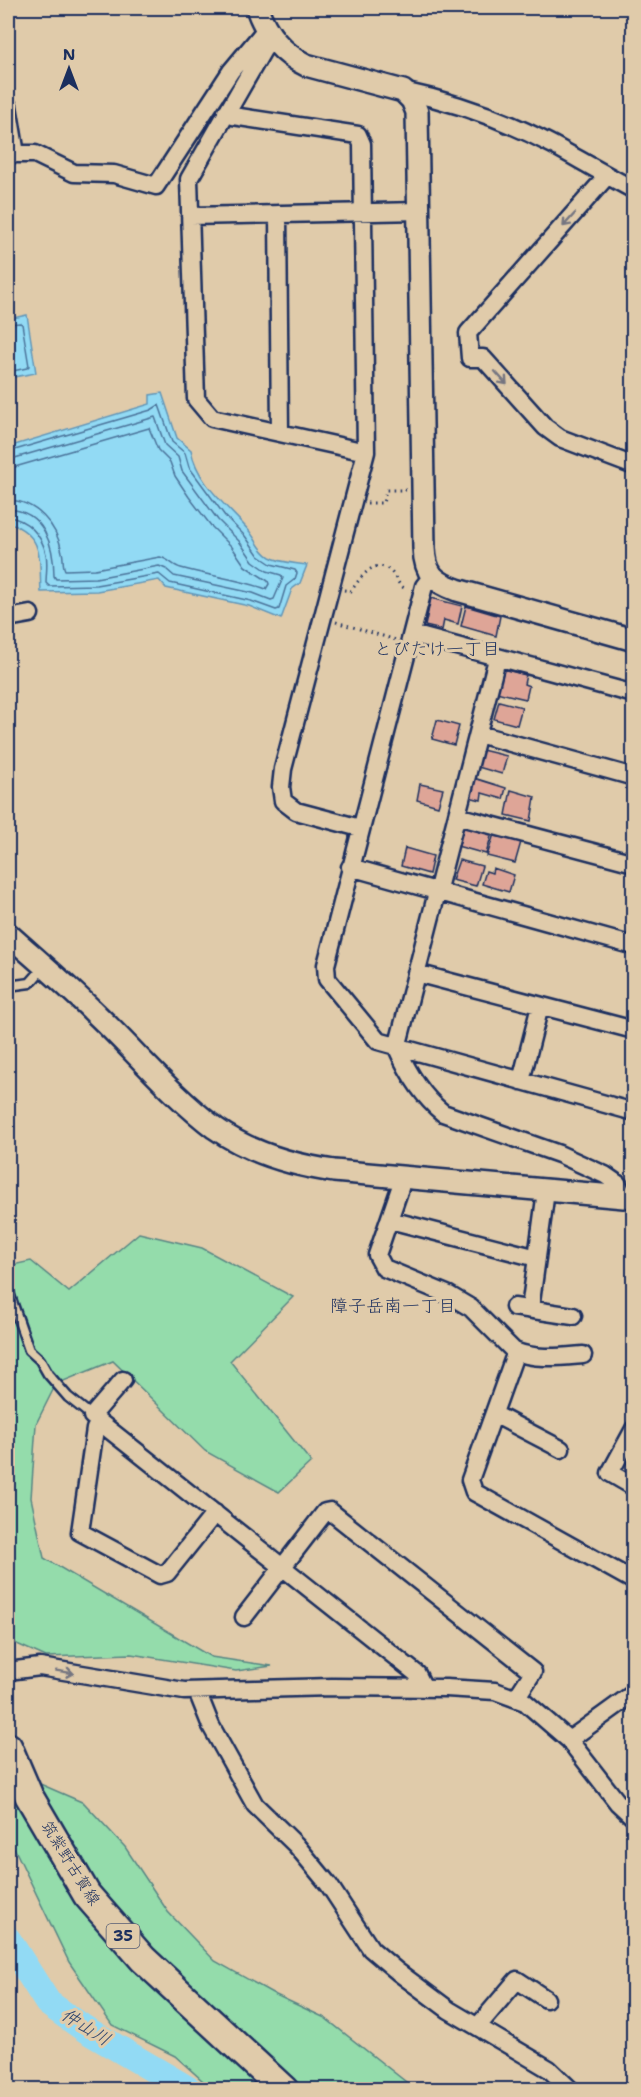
<svg xmlns="http://www.w3.org/2000/svg" width="641" height="2097" font-family="'Shantell Sans','Klee One',sans-serif">
	<style>
		.green { fill: #94dcab; stroke: #588684; stroke-width: 1.5 }
		.water { fill: #92daf4; stroke: #6296b8; stroke-width: 1.5 }
		.lines { fill: none; stroke-linecap: round; stroke-linejoin: round }
		.shore { stroke: #4b739a; stroke-width: 1.5 }
		.river { stroke: #92daf4; stroke-width: 27 }
		.building { fill: #dea597; stroke: #1b2f5e; stroke-width: 1.5 }
		.service-casing { stroke: #1b2f5e; stroke-width: 13 }
		.minor-casing { stroke: #1b2f5e; stroke-width: 21 }
		.tertiary-casing { stroke: #1b2f5e; stroke-width: 26 }
		.primary-casing { stroke: #1b2f5e; stroke-width: 32 }
		.path { stroke: #1b2f5e; stroke-width: 3; stroke-dasharray: 1.5 4.5; stroke-linecap: butt }
		.service { stroke: #e0cbaa; stroke-width: 8 }
		.minor { stroke: #e0cbaa; stroke-width: 16 }
		.tertiary { stroke: #e0cbaa; stroke-width: 21 }
		.primary { stroke: #e0cbaa; stroke-width: 27 }
		.oneway { stroke: #747580 }
		.labels { text-anchor: middle; dominant-baseline: central; stroke-width: 6; stroke-linejoin: round; paint-order: stroke }
		.shield { fill: #e0cbaa; stroke: #565e75; stroke-width: 1.5 }
		.shield-label { font-size: 15px; font-weight: bold; fill: #1b2f5e }
		.street-label { font-size: 16px; fill: #1b2f5e; stroke: #e0cbaa }
		.neighbourhood-label { font-size: 18px; fill: #1b2f5e; stroke: #e0cbaa }
		.water-label { font-size: 18px; font-style: italic; fill: #27406d; stroke: #e0cbaa }
	</style>
	<rect width="100%" height="100%" fill="#e0cbaa"/>
	<filter id="ink" filterUnits="userSpaceOnUse"><feTurbulence type="fractalNoise" baseFrequency=".0167" numOctaves="2"/><feDisplacementMap in="SourceGraphic" scale="12" xChannelSelector="R" yChannelSelector="G"/><feConvolveMatrix kernelMatrix="1 2 1 2 8 2 1 2 1" color-interpolation-filters="sRGB"/></filter>
	<g filter="url(#ink)">
		<path class="green" d="M139 1233 202 1248 293 1297 230 1361 311 1462 279 1492 205 1451 113 1361 56 1384 36 1424 31 1498 44 1558 211 1657 272 1666 236 1671 131 1654 46 1657 8 1640V1266L31 1261 69 1292Z
			M8 1770 84 1803 125 1847 168 1912 215 1961 276 1995 325 2018 415 2089H212L175 2056 112 2025 69 1962 8 1835Z"/>
		<path class="water" d="M27 315 36 373 8 378V319Z
			M162 393 177 438 191 450C197 484 229 507 250 532 257 541 260 551 270 557 281 563 295 563 307 565L300 583 292 589 281 619 249 606 166 588 159 580 97 591 41 592C39 557 45 537 8 522V447L150 404V395Z"/>
		<g class="lines">
			<path class="shore" d="M8 324 20 323 22 324 29 366 27 368 8 372
				M8 452 151 410 159 405 172 442 185 453 189 467 225 516 245 536 259 556 271 564 295 570 297 573 295 579 286 586 279 609 276 610 251 601 170 583 159 574 96 585 49 586 46 583C46 574 48 563 46 554 42 535 27 519 8 517
				M8 460 155 417 165 445 178 457 182 471 218 520 239 541 253 561 267 571 281 575 283 578 274 599 271 600 253 593 174 576 166 569 159 566 96 578 56 579 54 576C54 545 44 511 8 509
				M8 469 149 428 158 450 170 462 175 476 189 497 212 527 232 547 245 566 268 581 269 584 266 589C238 579 209 576 181 568 173 566 169 559 160 557L95 569 65 570C62 564 64 558 62 552 57 525 36 501 8 500"/>
			<path class="river" d="M8 1940 48 2003 85 2029 189 2090"/>
		</g>
		<path class="building" d="M431 598 462 606 458 624 444 620 442 630 425 626Z
			M466 606 500 616 496 636 461 626Z
			M502 669 526 675 524 684 529 686 526 699 496 692Z
			M499 701 522 707 517 725 494 719Z
			M437 720 459 726 454 745 432 739Z
			M482 750 507 756 502 774 478 767Z
			M474 778 506 788 503 799 482 793 481 800 469 797Z
			M420 784 443 789 438 806 417 800Z
			M511 790 535 797 531 821 506 815Z
			M463 825 492 833 486 854 457 846Z
			M494 834 521 842 515 863 487 856Z
			M405 848 433 856 429 874 401 866Z
			M459 860 482 866 476 886 452 880Z
			M493 868 514 875 509 892 482 884 486 871 492 873Z"/>
		<g class="lines">
			<defs>
				<path id="service" d="M8 986 30 983 44 967
					M8 1290 29 1350 40 1360 48 1374 68 1397 92 1416"/>
				<path id="minor" d="M272 39 263 50 189 179 196 399 212 418 366 452
					M403 91C455 102 506 120 553 145 580 160 606 175 634 190
					M8 106 16 154
					M226 112 233 116 358 135 362 144 366 452 283 769 281 787 283 801 296 811 360 828
					M8 154H35L74 173 114 174 156 186 231 71 266 29
					M607 176 468 333 470 358H483L545 427 560 438 634 466
					M278 214 280 433
					M190 216 420 211
					M432 576 424 586 326 965 327 979 378 1041 634 1112
					M8 618 30 614
					M412 634 634 694
					M497 659 397 1048C408 1073 422 1096 443 1113L559 1154 605 1175 618 1184 624 1197 633 1198
					M478 734 634 777
					M457 816 634 863
					M350 867 634 946
					M416 973 634 1030
					M521 1081 540 1006
					M401 1176 400 1188 377 1255 384 1268 449 1295 471 1308 514 1351V1357L470 1480 474 1492 634 1581
					M390 1220 537 1258
					M514 1307 573 1316
					M530 1309 546 1191
					M514 1351C536 1360 559 1357 583 1355
					M123 1380 92 1416 417 1674 424 1688
					M494 1414 561 1449
					M100 1422 95 1429 80 1532 160 1575 167 1573 215 1513
					M634 1429 610 1473 634 1487
					M244 1617 325 1512 330 1511 533 1672 516 1698
					M8 1671 40 1667 184 1691 332 1687 446 1688 495 1691 525 1702 569 1740 618 1803 634 1818
					M197 1691 211 1726 255 1805 296 1845 329 1885 371 1949 398 1972 449 2010 549 2069 571 2090
					M569 1740 634 1693
					M478 2026 517 1980 546 1999"/>
				<path id="tertiary" d="M257 8C266 34 281 53 306 65L403 91 412 100 417 112 424 548C425 574 434 582 457 590L634 640
					M8 934C37 960 68 986 96 1014 135 1051 171 1095 215 1128 250 1153 292 1165 334 1171L624 1197"/>
				<path id="primary" d="M8 1747 29 1796 87 1895 143 1959 284 2090"/>
			</defs>
			<use href="#service" class="service-casing"/>
			<use href="#minor" class="minor-casing"/>
			<use href="#tertiary" class="tertiary-casing"/>
			<use href="#primary" class="primary-casing"/>
			<path class="path" d="M367 503H383L386 490H406
				M344 590 351 591C359 580 374 556 390 571 397 577 397 586 407 589
				M336 622 396 640"/>
			<use href="#service" class="service"/>
			<use href="#minor" class="minor"/>
			<use href="#tertiary" class="tertiary"/>
			<use href="#primary" class="primary"/>
		</g>
		<defs><path id="oneway-shaft" d="M-6 0H5M1.5-3L5.5 0L1.5 3" fill="none" stroke-width="1.6" stroke-linecap="round" stroke-linejoin="round" transform="scale(1.5)"/></defs>
		<g class="oneway">
			<use href="#oneway-shaft" transform="translate(569 220) rotate(132)"/>
			<use href="#oneway-shaft" transform="translate(501 378) rotate(48)"/>
			<use href="#oneway-shaft" transform="translate(65 1672) rotate(9)"/>
		</g>
	</g>
	<g class="labels">
		<rect class="shield" x="106.5" y="1924" width="33" height="24" rx="4.5"/>
		<g class="shield-label">
			<text x="123" y="1936">35</text>
		</g>
		<g class="street-label">
			<text transform="translate(71 1863) rotate(58)">筑紫野古賀線</text>
		</g>
		<g class="neighbourhood-label">
			<text x="437" y="649">とびたけ一丁目</text>
			<text x="393" y="1306">障子岳南一丁目</text>
		</g>
		<g class="water-label">
			<text transform="translate(86 2027) rotate(32)">仲山川</text>
		</g>
	</g>
	<rect width="641" height="2097" fill="none" stroke="#e0cbaa" stroke-width="30"/>
	<rect x="15" y="15" width="611" height="2067" fill="none" stroke="#1b2f5e" stroke-width="2" filter="url(#ink)"/>
	<g transform="translate(69 69)" stroke="#e0cbaa" stroke-width="4.5" paint-order="stroke">
	<path d="M0-4.5L10 22L0 15L-10 22Z" fill="#1b2f5e"/>
	<text y="-9" font-size="16" font-weight="bold" text-anchor="middle" fill="#1b2f5e">N</text>
	</g>
</svg>
